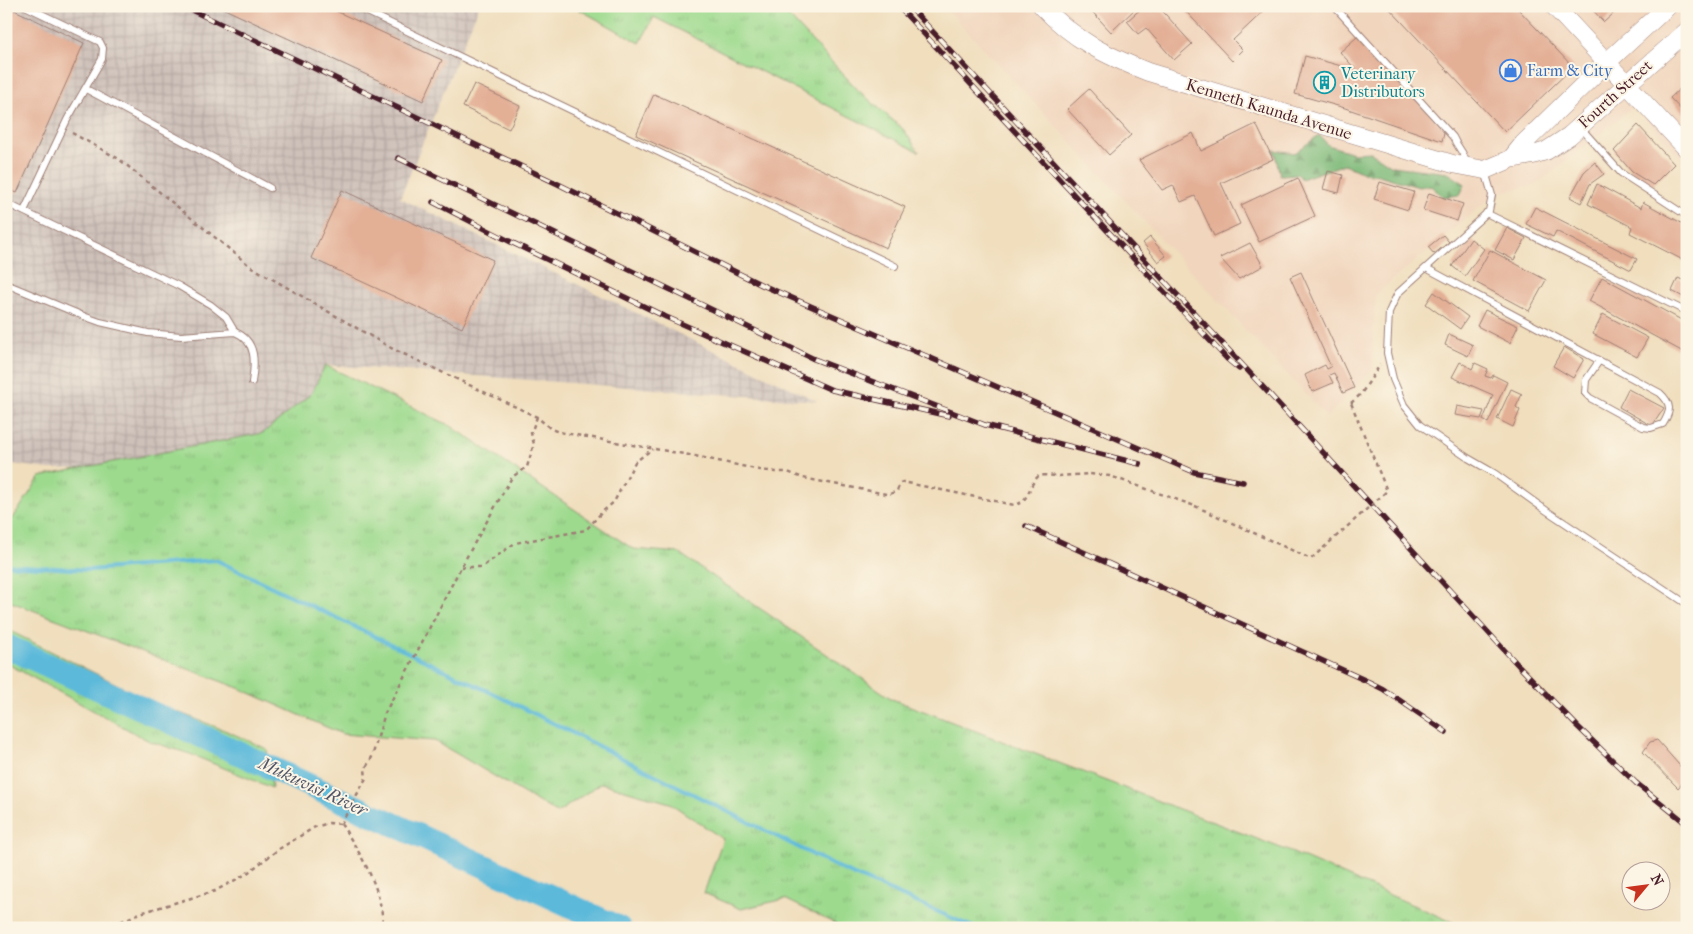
<svg xmlns="http://www.w3.org/2000/svg" width="1693" height="934" font-family="'IM FELL French Canon',serif">
	<style>
		.built { fill: #f1d5bd }
		.industrial { fill: url(#industrial-grid) }
		.grass { fill: url(#grass-tufts); stroke: #747c5c }
		.forest { fill: url(#forest-firs); stroke: #646c52 }
		.lines { fill: none; stroke-linecap: round; stroke-linejoin: round }
		.stream { stroke: #5cb9da; stroke-width: 4 }
		.river { stroke: #5cb9da; stroke-width: 24 }
		.building { fill: #e3af95 }
		.service-casing { stroke: #9d7e74; stroke-width: 8 }
		.secondary-casing { stroke: #9d7e74; stroke-width: 19 }
		.path { stroke: #9d7e74; stroke-width: 2.5; stroke-dasharray: 4 4; stroke-linecap: butt }
		.service { stroke: #fff; stroke-width: 6 }
		.secondary { stroke: #fff; stroke-width: 18 }
		.rail-casing { stroke: #4a1f2b; stroke-width: 5.5 }
		.rail { stroke: #fcf5e5; stroke-width: 4; stroke-dasharray: 11; stroke-linecap: butt }
		.path-bridge { stroke: #9d7e74; stroke-width: 2.5; stroke-dasharray: 4 4; stroke-linecap: butt }
		.labels { text-anchor: middle; dominant-baseline: central; stroke-width: 4; stroke-linejoin: round; paint-order: stroke }
		.shop-label { font-size: 16px; fill: #366cbe; stroke: #fcf5e5; text-anchor: start }
		.culture-label { font-size: 16px; fill: #0d838f; stroke: #fcf5e5; text-anchor: start }
		.street-label { font-size: 16px; fill: #4a1f2b; stroke: #fcf5e5 }
		.water-label { font-size: 18px; font-style: italic; fill: #505568; stroke: #fcf5e5 }
	</style>
	<defs>
		<pattern id="industrial-grid" width="8" height="8" patternUnits="userSpaceOnUse" patternTransform="scale(1.25)"><rect width="8" height="8" fill="#cec1ba"/><path d="M0 4h8M4 0v8" fill="none" stroke="#b2a5a0"/></pattern>
		<pattern id="grass-tufts" width="24" height="20" patternUnits="userSpaceOnUse" patternTransform="scale(1.25)"><rect width="24" height="20" fill="#9dda8e"/><path d="M3 7l-1-3M5 7V3M7 7l1-3M15 17l-1-3M17 17v-4M19 17l1-3" fill="none" stroke="#89bb7b"/></pattern>
		<pattern id="forest-firs" width="22" height="20" patternUnits="userSpaceOnUse" patternTransform="scale(1.25)"><rect width="22" height="20" fill="#7eba79"/><path d="M5 1l3.5 6h-7zM16 11l3.5 6h-7z" fill="#699763"/></pattern>
	</defs>
	<rect width="100%" height="100%" fill="#fcf5e5"/>
	<filter id="ink" filterUnits="userSpaceOnUse"><feTurbulence type="fractalNoise" baseFrequency=".02" numOctaves="2"/><feDisplacementMap in="SourceGraphic" scale="10" xChannelSelector="R" yChannelSelector="G"/><feConvolveMatrix kernelMatrix="1 2 1 2 8 2 1 2 1" color-interpolation-filters="sRGB"/></filter>
	<filter id="wash" filterUnits="userSpaceOnUse"><feTurbulence type="fractalNoise" baseFrequency=".0096" numOctaves="4" result="noise"/><feDisplacementMap in="SourceGraphic" scale="20" xChannelSelector="R" yChannelSelector="G"/><feGaussianBlur stdDeviation="1.12" result="paint"/><feColorMatrix in="noise" values="0 0 0 0 0 0 0 0 0 0 0 0 0 0 0 0 0 1.4 0 .05"/><feComposite in="paint" operator="in"/></filter>
	<g filter="url(#wash)">
		<rect width="100%" height="100%" fill="#f0debd"/>
		<path class="built" d="M944 6H1687V165L1634 106 1536 185 1496 193 1375 295 1372 370 1327 417Z"/>
		<path class="industrial" d="M6 6H479L400 198 817 401 325 365 312 393 263 433 81 468 49 469 6 463Z"/>
		<path class="grass" d="M573 6H779L859 91 903 129 919 152 654 17 640 43Z
			M325 365 451 426 633 549 679 553 892 699 1286 850 1466 928H844L785 899 741 909 704 893 723 839 670 803 601 783 557 813 435 741 342 734 241 689 6 600V529L40 477 81 468 263 433 312 393Z
			M6 629 157 704 229 732 267 749 272 788 190 754 149 741 6 663Z"/>
		<path class="forest" d="M1319 135 1328 145 1353 153 1371 152 1392 166 1448 173 1465 184 1460 195 1443 197 1430 185 1419 187 1375 174 1363 173 1344 164C1330 170 1316 173 1302 179L1297 174 1280 175 1274 150 1295 153Z"/>
		<g class="lines">
			<path class="stream" d="M6 565 90 570 216 560 525 709 843 870 975 928"/>
			<path class="river" d="M6 646 619 928"/>
		</g>
		<g id="blocks">
			<path class="building" d="M6 6 84 43 17 193 6 188Z
				M218 6H325L442 60 423 101Z
				M1087 6H1138L1111 32Z
				M1144 6H1158L1192 44 1174 60 1146 28 1138 34 1127 21Z
				M1181 6H1269L1233 40 1243 50 1232 61Z
				M1387 6H1520L1518 9 1573 67 1505 132Z
				M1589 6H1622L1604 22Z
				M1357 37 1445 130 1442 141 1345 108 1295 94 1305 56 1356 70 1340 52Z
				M1687 82V116L1670 98Z
				M474 84 520 106 509 129 463 107Z
				M1089 89 1131 135 1109 155 1067 109Z
				M654 94 905 207 886 248 636 135Z
				M1256 124 1273 159 1221 183 1240 224 1214 236 1195 196 1181 202 1173 185 1162 190 1139 160 1193 133 1201 151Z
				M1638 125 1674 164 1653 185 1632 172 1614 151Z
				M1595 162 1604 174 1590 184 1581 203 1570 197 1584 172Z
				M1328 171 1343 175 1339 193 1323 189Z
				M1298 178 1315 216 1259 242 1241 205Z
				M1380 182 1414 192 1408 210 1374 199Z
				M1597 184 1641 208 1643 202 1687 226V262L1630 233 1632 227 1588 204Z
				M342 190 493 260 462 328 311 258Z
				M1429 193 1463 204 1457 221 1423 210Z
				M1535 207 1637 259 1631 270 1556 231 1553 237 1526 224Z
				M1507 228 1526 238 1514 260 1495 250Z
				M1443 235 1449 242 1434 254 1428 247Z
				M1150 237 1166 256 1158 262 1143 243Z
				M1471 239 1484 249 1465 276 1452 266Z
				M1250 243 1263 266 1239 279 1220 258Z
				M1490 250 1546 280 1529 311 1473 281Z
				M1301 272 1354 388 1343 393 1334 373 1329 375 1333 383 1312 392 1305 375 1325 365 1327 369 1331 367 1290 277Z
				M1602 277 1687 323V354L1589 301Z
				M1678 278 1687 282V299L1672 291Z
				M1434 292 1468 317 1460 329 1426 304Z
				M1485 310 1518 326 1510 343 1477 326Z
				M1603 314 1648 338 1637 357 1593 334Z
				M1449 334 1473 345 1468 356 1445 345Z
				M1564 347 1584 359 1573 378 1553 366Z
				M1460 362 1472 369 1475 363 1488 369 1485 376 1491 378 1493 375 1507 382 1488 423 1483 420 1493 395 1452 377Z
				M1511 389 1522 394 1516 407 1520 410 1513 427 1497 419Z
				M1628 389 1664 408 1652 426 1619 407Z
				M1457 406 1484 411 1481 419 1455 415Z
				M1657 740 1687 774V778L1678 788 1643 752 1650 742Z"/>
		</g>
	</g>
	<g filter="url(#ink)">
		<use href="#blocks" fill-opacity="0" stroke="#9d7e74" stroke-width="1"/>
		<g class="lines">
			<defs>
				<path id="service" d="M355 6 895 266
					M1334 6 1453 137C1458 149 1465 152 1466 165
					M86 89 270 188
					M1580 127 1621 173 1687 216
					M1485 171 1492 195 1489 211 1398 293 1394 301 1389 312 1387 353 1393 379 1404 405 1420 425 1468 458 1494 473 1547 511 1687 604
					M6 203 179 286 211 305 226 317 235 332
					M24 211 67 120 102 59 103 48 100 42 25 6
					M1486 213 1687 312
					M1426 268 1660 393C1672 404 1671 411 1663 424L1651 428 1643 427 1590 398 1585 393 1586 380 1599 361
					M6 284 86 317 100 322 148 333 181 336 235 332C257 341 255 363 252 382"/>
				<path id="secondary" d="M1042 6C1074 40 1105 55 1148 72L1453 164 1485 170 1511 159 1533 155 1546 151 1569 136 1687 31
					M1554 6 1687 149
					M1511 159 1523 144 1607 62 1668 6"/>
			</defs>
			<use href="#service" class="service-casing"/>
			<use href="#secondary" class="secondary-casing"/>
			<path class="path" d="M72 133 119 159 250 266 391 348 537 417 551 429 559 432 695 456 760 470 776 472H788L803 478 886 494H890L897 491 900 483 903 482 1014 505C1030 503 1028 483 1040 475L1057 476 1089 474 1110 476 1195 506
				M1351 403 1361 394 1380 365
				M461 567H482L515 543 586 530 602 512 614 502 635 462 647 453 653 449
				M341 824 366 778 365 769 372 757 385 713 417 652 461 567 512 477 527 467 534 444 531 433 537 417
				M341 824C361 854 383 890 383 928
				M106 928 140 913 215 891 246 874 279 849 315 827 329 823 341 824"/>
			<use href="#service" class="service"/>
			<use href="#secondary" class="secondary"/>
			<defs>
				<path id="rail" d="M183 6 558 184 762 285 1194 472 1243 482
					M898 6 1227 359 1239 369
					M909 6 1275 400 1519 666 1577 726 1636 783 1687 824
					M398 158 814 359 985 425 1140 464
					M433 202 515 244 666 317 832 390 949 416
					M1026 526 1369 682 1383 689 1446 732"/>
			</defs>
			<use href="#rail" class="rail-casing"/>
			<use href="#rail" class="rail"/>
			<path class="path-bridge" d="M1195 506 1311 559 1387 491 1351 403"/>
		</g>
	</g>
	<defs>
		<symbol id="shop-ring" viewBox="-11 -11 22 22"><circle r="9.5" fill="#fcf5e5" stroke="#3f7fe0" stroke-width="1.5"/><path d="M-5-2.5h2.3a2.7 3.5 0 0 1 5.4 0H5L5.5 6h-11ZM-1.5-2.5h3a1.5 2.3 0 0 0-3 0Z" fill="#3f7fe0"/></symbol>
		<symbol id="building-ring" viewBox="-11 -11 22 22"><circle r="9.5" fill="#fcf5e5" stroke="#0f9aa8" stroke-width="1.5"/><path d="M-4-6H4V6H1V3H-1V6H-4ZM-2.5-4.3h1.7v1.8h-1.7ZM.8-4.3h1.7v1.8H.8ZM-2.5-1h1.7V.8h-1.7ZM.8-1h1.7V.8H.8Z" fill="#0f9aa8"/></symbol>
	</defs>
	<g fill-rule="evenodd">
		<use href="#shop-ring" x="1498" y="58" width="25" height="25"/>
		<use href="#building-ring" x="1312" y="70" width="25" height="25"/>
	</g>
	<g class="labels">
		<g class="shop-label">
			<text x="1527" y="70">Farm &amp; City</text>
		</g>
		<g class="culture-label">
			<text x="1341" y="73">Veterinary<tspan x="1341" dy="18">Distributors</tspan></text>
		</g>
		<g class="street-label">
			<text transform="translate(1615 94) rotate(-42)">Fourth Street</text>
			<text transform="translate(1269 109) rotate(17)">Kenneth Kaunda Avenue</text>
		</g>
		<g class="water-label">
			<text transform="translate(313 787) rotate(25)">Mukuvisi River</text>
		</g>
	</g>
	<rect width="1693" height="934" fill="none" stroke="#fcf5e5" stroke-width="25"/>
	<g transform="translate(1646 886) rotate(61)"><circle r="24" fill="#fcf5e5" stroke="#b59f9b"/>
	<path d="M0-4L9 19L0 12L-9 19Z" fill="#c8321e"/>
	<text y="-8" font-size="14" font-weight="bold" text-anchor="middle" fill="#4a1f2b">N</text>
	</g>
</svg>
